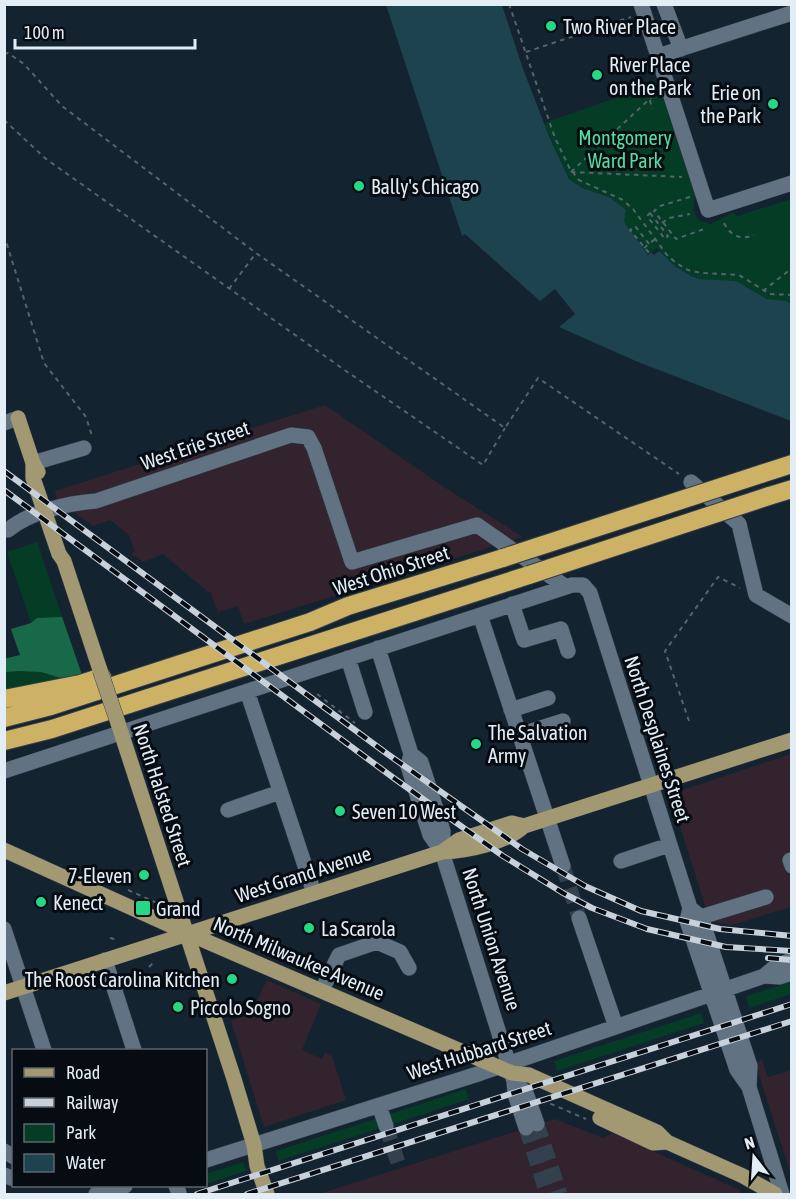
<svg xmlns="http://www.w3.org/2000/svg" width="796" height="1199" font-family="'Asap Condensed',sans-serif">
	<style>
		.industrial { fill: #32232f }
		.green { fill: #043c26 }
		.forest { fill: #186948 }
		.water { fill: #1d434e }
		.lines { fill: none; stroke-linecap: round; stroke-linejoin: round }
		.minor-tunnel { stroke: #33414e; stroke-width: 15; stroke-dasharray: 15 8; stroke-linecap: butt }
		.minor-casing { stroke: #333e48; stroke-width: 16 }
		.major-casing { stroke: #333e48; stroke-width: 16 }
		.highway-casing { stroke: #333e48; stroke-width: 20 }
		.path { stroke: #56636f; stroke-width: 2; stroke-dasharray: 4.5 4.5; stroke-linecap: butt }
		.minor { stroke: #617382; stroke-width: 15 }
		.major { stroke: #a29871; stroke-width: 15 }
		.highway { stroke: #cdb165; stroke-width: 18 }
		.rail-casing { stroke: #c6d1db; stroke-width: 6 }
		.rail { stroke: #060c11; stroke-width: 4; stroke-dasharray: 11; stroke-linecap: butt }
		.major-bridge-casing { stroke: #333e48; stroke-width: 16; stroke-linecap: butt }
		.highway-bridge-casing { stroke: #333e48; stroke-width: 20; stroke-linecap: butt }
		.major-bridge { stroke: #a29871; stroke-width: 15 }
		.highway-bridge { stroke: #cdb165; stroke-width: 18 }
		.poi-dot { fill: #25d886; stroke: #060c11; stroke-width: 2 }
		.labels { text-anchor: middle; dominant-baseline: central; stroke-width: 6; stroke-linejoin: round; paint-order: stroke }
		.poi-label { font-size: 20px; fill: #e3edf6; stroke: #060c11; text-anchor: start }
		.park-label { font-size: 20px; fill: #56dea1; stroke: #060c11 }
		.street-label { font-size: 20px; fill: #e3edf6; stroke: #060c11 }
	</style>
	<rect width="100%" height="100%" fill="#142330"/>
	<path class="industrial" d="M325 405 447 489 523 537 244 624 238 606 218 612 210 591 208 592 163 554 143 562 130 553 135 552 129 535 110 520 93 526 57 500 55 491Z
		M791 754V907L732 925 710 922 670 794Z
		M267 980 321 1004 302 1050 322 1059 325 1053 332 1056 346 1100 264 1127 231 1021 257 1012 255 1005Z
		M762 1060 768 1077 791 1070V1175L755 1062Z
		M555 1119 603 1138 612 1133 740 1190V1194H319Z"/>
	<path class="green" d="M657 80 695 195 693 210 698 220 711 224 730 214 733 213 737 216 791 199V304C784 300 777 301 769 299 758 296 750 287 740 284 727 280 716 280 703 279 684 277 668 262 657 248L648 255 628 230 624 222V216L609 197 582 188 569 179 544 123 624 95Z
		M37 542 82 675 5 691 4 659 20 655 11 629 31 623 7 552Z
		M791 982V994L749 1008 746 996Z
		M701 1013 704 1023 557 1071 554 1061Z
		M466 1089 469 1099 393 1124 390 1114Z
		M378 1118 381 1128 278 1161 276 1151Z
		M243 1162 246 1171 206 1184V1174Z"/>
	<path class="forest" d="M62 617 82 675 61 678 41 672 19 671 5 672 4 659 20 655 11 629 31 623 37 618Z"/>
	<path class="water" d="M386 5H502L523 69 549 136 569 179 582 188 609 197 626 210 624 222 648 255 651 252 654 255 659 251 676 267 691 276 700 279 736 281 767 299 786 301 791 304V421L638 362 559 327 575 314 555 289 540 301 465 234 462 236Z"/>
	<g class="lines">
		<path class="minor-tunnel" d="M563 866 579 918
			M537 1124 560 1194
			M386 1126 400 1169
			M526 1128 547 1194"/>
		<defs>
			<path id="minor" d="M641 4 708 210 792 183
				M664 4 681 49
				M658 56 792 13
				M4 423 18 418
				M33 463 84 448
				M691 482 739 524 756 595 792 616
				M8 530C29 512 68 503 96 501L291 435 308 437 314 448 352 562 477 525 566 587
				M512 604 524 640 561 629 568 651
				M480 615 563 866
				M378 648 411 754 408 766 430 835 442 852 514 1081 515 1094 526 1128
				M348 658 365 712
				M247 691 314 893
				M511 710 548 698
				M519 735 563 721
				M411 754 421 762 443 831 442 852
				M4 771 572 585H583L590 593 690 908 687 921 737 1070 749 1087 782 1194
				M228 810 280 792
				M790 860 792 866
				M621 861 669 845
				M690 908 701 917 750 1066 749 1087
				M701 917 766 897
				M579 918 616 1027
				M4 929 44 1050
				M105 960 134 1050
				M764 976 776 966 792 960
				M322 990 339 955 377 942 400 952 409 968
				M514 1081 526 1093 537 1124
				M379 1105 386 1126
				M4 1151 14 1157
				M206 1160 481 1073 764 976 780 977 792 973
				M4 1175 14 1179
				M176 1186 179 1193
				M96 1194 125 1186"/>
			<path id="major" d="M18 418 33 463 38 472
				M33 463V478L59 554 64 561 100 670
				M118 723 234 1079 254 1145 257 1166 267 1194
				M4 850 187 933 512 1073 529 1075 657 1132 667 1142 743 1176 775 1194
				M442 852 459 840 512 823 524 826
				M4 993 442 852C467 851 506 843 524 826L792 740
				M600 1118 653 1143 667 1142"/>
			<path id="highway" d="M761 474 792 464
				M769 496 792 489
				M4 699 80 684 102 677
				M4 718 51 706 310 622 348 606 503 558
				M4 741 52 729 529 575"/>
		</defs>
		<use href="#minor" class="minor-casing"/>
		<use href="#major" class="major-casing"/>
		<use href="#highway" class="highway-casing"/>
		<path class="path" d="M509 4 555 138 570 169 579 180 623 200 633 209 667 255 676 263 688 270 702 273 739 275 770 294 792 295
			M526 52 631 17
			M4 54 8 53 24 64 62 106 256 253 505 428 538 378 679 474
			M650 100 652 109
			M4 120 46 159 346 371 483 465 505 428
			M571 172 682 177
			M571 172 655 94
			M690 197 660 206 654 211 676 239 704 229
			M650 213 668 236 665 239 647 216Z
			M662 223 669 218 690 214
			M724 223C730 235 740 241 754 235
			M4 235 44 363 86 417 92 436
			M649 244 635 226 630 230 650 254
			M644 248 655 239
			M229 289 256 253
			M763 291 792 268
			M317 694 355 723
			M689 721 665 651 718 577 740 588
			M128 890 164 906
			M230 934 313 971
			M110 938 118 940
			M149 967 154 962
			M542 1100 586 1119"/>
		<use href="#minor" class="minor"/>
		<use href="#major" class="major"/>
		<use href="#highway" class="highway"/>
		<defs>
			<path id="rail" d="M4 471 386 753 522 849 585 886 641 911 720 929 792 936
				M4 490 395 779 503 856 563 893 592 908 647 929 726 947 792 951
				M768 958 792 960
				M197 1194 792 1004
				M247 1194 792 1021"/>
		</defs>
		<use href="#rail" class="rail-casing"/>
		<use href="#rail" class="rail"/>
		<defs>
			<path id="major-bridge" d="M100 670 118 723"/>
			<path id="highway-bridge" d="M503 558 761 474
				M529 575 769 496"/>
		</defs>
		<use href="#major-bridge" class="major-bridge-casing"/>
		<use href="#highway-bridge" class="highway-bridge-casing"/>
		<use href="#major-bridge" class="major-bridge"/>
		<use href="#highway-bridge" class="highway-bridge"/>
	</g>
	<g class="poi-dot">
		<circle cx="551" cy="26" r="6"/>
		<circle cx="597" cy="75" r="6"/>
		<circle cx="773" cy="104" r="6"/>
		<circle cx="359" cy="186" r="6"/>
		<circle cx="476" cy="744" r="6"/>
		<circle cx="340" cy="811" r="6"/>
		<circle cx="144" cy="875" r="6"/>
		<circle cx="41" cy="902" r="6"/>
		<rect x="135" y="900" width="16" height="16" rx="3"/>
		<circle cx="309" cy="928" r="6"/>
		<circle cx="232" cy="979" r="6"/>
		<circle cx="178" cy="1007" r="6"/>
	</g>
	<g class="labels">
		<g class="poi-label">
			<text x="563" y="26">Two River Place</text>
			<text x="609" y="64">River Place<tspan x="609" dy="23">on the Park</tspan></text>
			<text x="761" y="92" text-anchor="end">Erie on<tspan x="761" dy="23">the Park</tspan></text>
			<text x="371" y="186">Bally's Chicago</text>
			<text x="488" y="732">The Salvation<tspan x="488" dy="23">Army</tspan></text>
			<text x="352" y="811">Seven 10 West</text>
			<text x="132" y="875" text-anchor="end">7-Eleven</text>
			<text x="53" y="902">Kenect</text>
			<text x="156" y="908">Grand</text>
			<text x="321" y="928">La Scarola</text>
			<text x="220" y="979" text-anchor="end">The Roost Carolina Kitchen</text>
			<text x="190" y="1007">Piccolo Sogno</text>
		</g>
		<g class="park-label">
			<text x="625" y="137">Montgomery<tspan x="625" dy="23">Ward Park</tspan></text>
		</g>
		<g class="street-label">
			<text transform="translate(195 445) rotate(-19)">West Erie Street</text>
			<text transform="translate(391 570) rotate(-18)">West Ohio Street</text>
			<text transform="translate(658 739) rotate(72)">North Desplaines Street</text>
			<text transform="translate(163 795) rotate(72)">North Halsted Street</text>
			<text transform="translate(303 874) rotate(-18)">West Grand Avenue</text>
			<text transform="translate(492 939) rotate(72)">North Union Avenue</text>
			<text transform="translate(299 958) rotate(23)">North Milwaukee Avenue</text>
			<text transform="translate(479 1050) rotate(-18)">West Hubbard Street</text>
		</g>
	</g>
	<rect width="796" height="1199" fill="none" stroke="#e3edf6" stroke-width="12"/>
	<rect x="12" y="1049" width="195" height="138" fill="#060c11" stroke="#5e666d" stroke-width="1.5"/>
	<rect x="24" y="1068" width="30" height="9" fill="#a29871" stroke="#5e666d" stroke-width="1.5"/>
	<text x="66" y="1079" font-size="18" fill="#e3edf6">Road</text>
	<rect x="24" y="1098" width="30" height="9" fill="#c6d1db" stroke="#5e666d" stroke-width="1.5"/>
	<text x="66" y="1109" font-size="18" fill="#e3edf6">Railway</text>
	<rect x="24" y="1124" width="30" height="18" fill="#043c26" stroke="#5e666d" stroke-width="1.5"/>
	<text x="66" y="1139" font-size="18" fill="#e3edf6">Park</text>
	<rect x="24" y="1154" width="30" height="18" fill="#1d434e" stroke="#5e666d" stroke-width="1.5"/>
	<text x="66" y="1169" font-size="18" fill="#e3edf6">Water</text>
	<g transform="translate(754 1157) rotate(343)" stroke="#060c11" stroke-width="4.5" paint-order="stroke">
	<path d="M0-4.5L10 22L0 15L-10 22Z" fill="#e3edf6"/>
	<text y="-9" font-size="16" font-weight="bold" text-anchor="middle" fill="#e3edf6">N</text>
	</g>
	<path d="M15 39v9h180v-9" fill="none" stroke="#e3edf6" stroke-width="3"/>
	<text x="24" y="39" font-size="18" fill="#e3edf6" stroke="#060c11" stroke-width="4.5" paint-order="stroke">100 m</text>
</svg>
